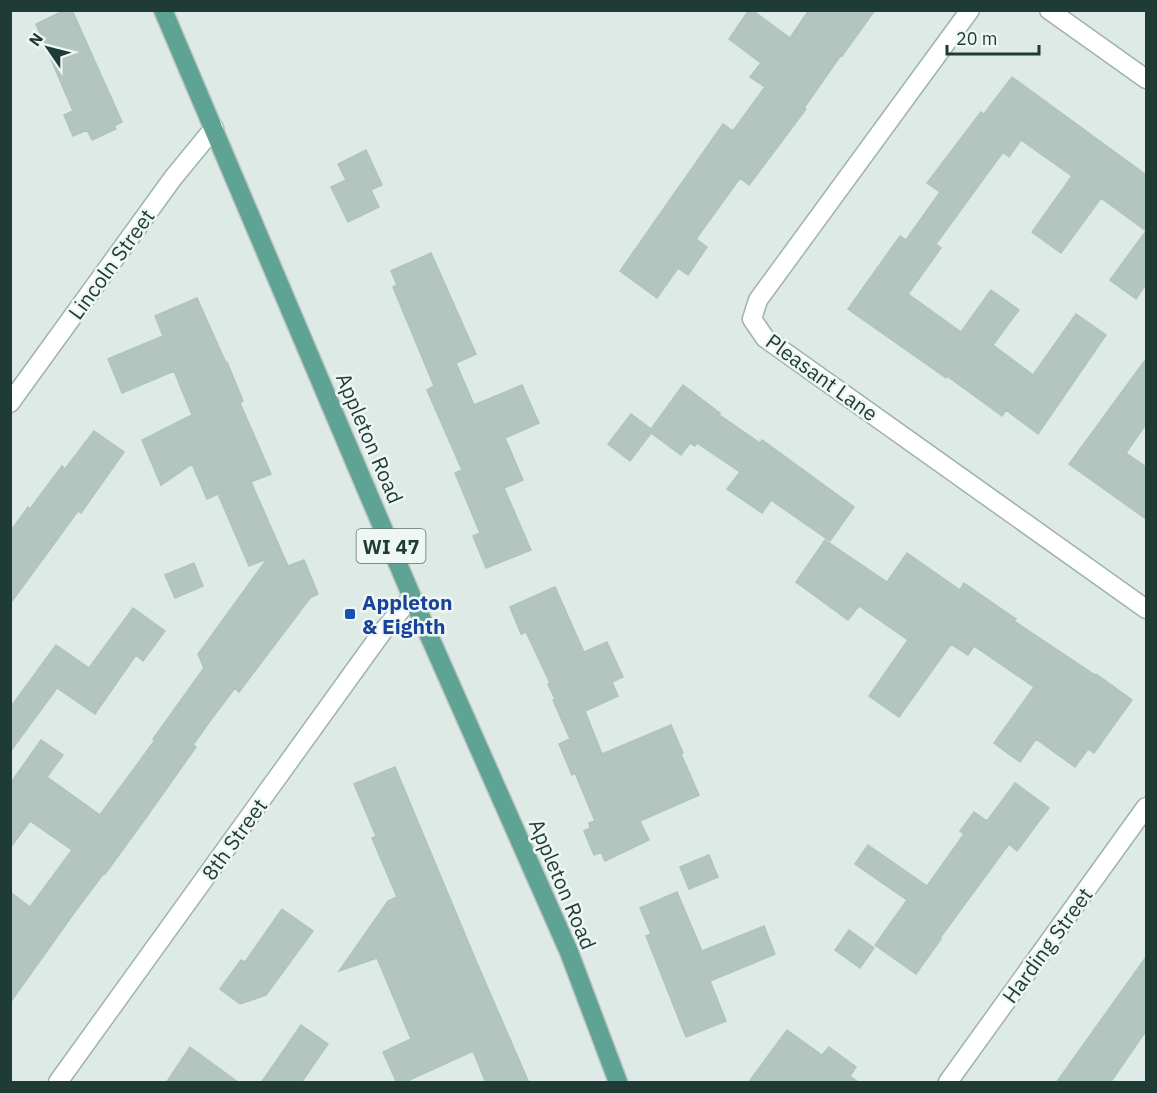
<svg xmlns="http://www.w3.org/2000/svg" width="1157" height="1093" font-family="'IBM Plex Sans',sans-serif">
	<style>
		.building { fill: #b3c5bf; stroke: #b0c4bd; stroke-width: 1.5 }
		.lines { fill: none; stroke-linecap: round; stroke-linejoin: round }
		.street-casing { stroke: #a1b2ad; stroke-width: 21 }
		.primary-casing { stroke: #bcc4c2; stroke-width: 21 }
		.street { stroke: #fff; stroke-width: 18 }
		.primary { stroke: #5fa395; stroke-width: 18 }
		.transit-dot { fill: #1a4fb4; stroke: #eef7f3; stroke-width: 2 }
		.labels { text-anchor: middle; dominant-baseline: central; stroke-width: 5; stroke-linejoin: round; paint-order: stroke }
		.shield { fill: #eef7f3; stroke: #5c736e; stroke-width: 1.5 }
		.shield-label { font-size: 20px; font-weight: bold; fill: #1e3b35 }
		.street-label { font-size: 21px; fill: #1e3b35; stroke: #eef7f3 }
		.transit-label { font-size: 21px; font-weight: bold; fill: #164399; stroke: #eef7f3; text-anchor: start }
	</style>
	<rect width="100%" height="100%" fill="#deeae5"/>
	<path class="building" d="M65 10H72L122 122 114 126 116 129 92 140 87 130 73 136 64 115 73 111 36 24Z
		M749 10H752L790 38 809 10H875L842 56 841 55 804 108 806 109 749 185 740 178 696 239 707 247 688 275 678 268 657 298 620 271 723 124 733 131 765 87 750 77 761 63 729 39Z
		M1012 77 1146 175V284L1136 299 1110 280 1146 231 1101 198 1061 253 1032 232 1072 176 1021 140 1009 157 1003 152 936 244 941 248 908 294 961 332 991 290 1019 310 993 345 1033 375 1076 314 1106 335 1038 434 1006 410 1002 416 947 376 946 378 848 309 900 236 906 240 940 192 927 183 981 112 984 114Z
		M366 150 382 185 371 190 379 207 348 222 331 187 346 180 338 164Z
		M431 253 476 354 456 363 474 405 522 385 539 423 505 438 523 480 504 488 531 550 486 568 473 536 480 533 455 473 462 470 427 390 434 386 393 287 397 285 391 271Z
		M197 298 226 363 227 362 243 401 240 403 271 474 251 482 288 566 304 560 318 594 310 598 239 692 235 688 210 721 193 745 196 747 145 819 105 874 104 873 74 913 10 1003V892L30 907 72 850 30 821 10 848V784L41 740 63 755 47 777 100 815 155 740 153 739 204 668 198 654 267 559 249 566 218 494 207 499 192 464 161 485 142 440 192 415 174 371 122 393 108 359 163 336 155 316Z
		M1146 359V424L1126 453 1146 467V519L1069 464Z
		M683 385 720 413 718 414 760 443 762 440 854 507 830 541 771 500 762 513 727 489 740 472 697 443 695 446 690 443 681 455 651 433 630 461 608 444 631 414 651 429Z
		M94 431 124 452 81 513 78 511 10 604V532L28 507 30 509 62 466 65 469Z
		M825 540 887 582 907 553 960 590 964 583 1016 619 1014 621 1095 675 1096 674 1132 700 1094 753 1088 749 1075 767 1036 739 1020 762 994 743 1034 687 974 646 968 655 951 644 899 717 869 696 908 640 859 606 848 620 796 582Z
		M194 563 203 586 175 598 165 575Z
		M555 587 584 652 607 642 623 677 612 682 618 696 585 711 602 754 671 725 683 753 681 754 699 795 640 821 649 840 605 861 601 852 594 855 584 831 590 828 589 823 595 821 575 773 572 775 559 744 570 739 553 700 555 699 548 684 550 683 526 632 521 634 510 607Z
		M133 608 165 631 143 661 136 655 95 714 57 688 10 752V708L56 645 89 668Z
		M395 767 474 956 529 1083H486L473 1051 403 1083H397L383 1052 411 1039 377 958 339 971 388 901 397 897 372 838 376 836 354 784Z
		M1015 783 1049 808 1017 851 1009 844 940 938 941 939 916 974 875 945 907 900 855 864 868 845 927 886 964 834 960 831 974 812 987 821Z
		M709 855 718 877 689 889 680 867Z
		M677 892 702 951 764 926 775 954 710 981 726 1021 686 1037 646 936 651 934 640 908Z
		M282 909 313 931 266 995 240 1004 220 989 241 960 245 962Z
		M849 930 874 948 860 968 835 950Z
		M1146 957V1031L1110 1083H1056Z
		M301 1025 328 1044 301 1083H261Z
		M787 1030 822 1055 829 1047 856 1067 850 1076 859 1083H748Z
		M190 1047 239 1083H166Z"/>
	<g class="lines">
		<defs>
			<path id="street" d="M970 10 758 300 752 319 765 338 1146 609
				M1049 10 1146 79
				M10 403 173 178 214 128
				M58 1082 383 631 412 597
				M948 1082 1146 807"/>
			<path id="primary" d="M163 10 412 597 569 952 618 1082"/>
		</defs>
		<use href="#street" class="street-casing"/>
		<use href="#primary" class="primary-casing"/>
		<use href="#street" class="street"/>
		<use href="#primary" class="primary"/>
	</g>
	<rect class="transit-dot" x="344" y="608" width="12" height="12" rx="3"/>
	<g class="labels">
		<rect class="shield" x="356.5" y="529" width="69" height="34" rx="4.5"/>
		<g class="shield-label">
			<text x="391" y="546">WI 47</text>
		</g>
		<g class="street-label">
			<text transform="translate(111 264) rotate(-54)">Lincoln Street</text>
			<text transform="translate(822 377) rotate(36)">Pleasant Lane</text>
			<text transform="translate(370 438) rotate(67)">Appleton Road</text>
			<text transform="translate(234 839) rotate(-54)">8th Street</text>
			<text transform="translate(563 884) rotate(67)">Appleton Road</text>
			<text transform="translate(1047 945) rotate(-54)">Harding Street</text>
		</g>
		<g class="transit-label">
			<text x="362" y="602">Appleton<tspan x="362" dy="24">&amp; Eighth</tspan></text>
		</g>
	</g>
	<rect width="1157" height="1093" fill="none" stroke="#1e3b35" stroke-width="24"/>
	<g transform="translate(48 48) rotate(305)" stroke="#eef7f3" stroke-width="4.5" paint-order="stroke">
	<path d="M0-4.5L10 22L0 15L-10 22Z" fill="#1e3b35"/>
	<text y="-9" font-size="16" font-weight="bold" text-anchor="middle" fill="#1e3b35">N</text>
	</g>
	<path d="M947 45v9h92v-9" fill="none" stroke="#1e3b35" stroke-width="3"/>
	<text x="956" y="45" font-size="18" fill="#1e3b35" stroke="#eef7f3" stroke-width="4.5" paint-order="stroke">20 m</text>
</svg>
